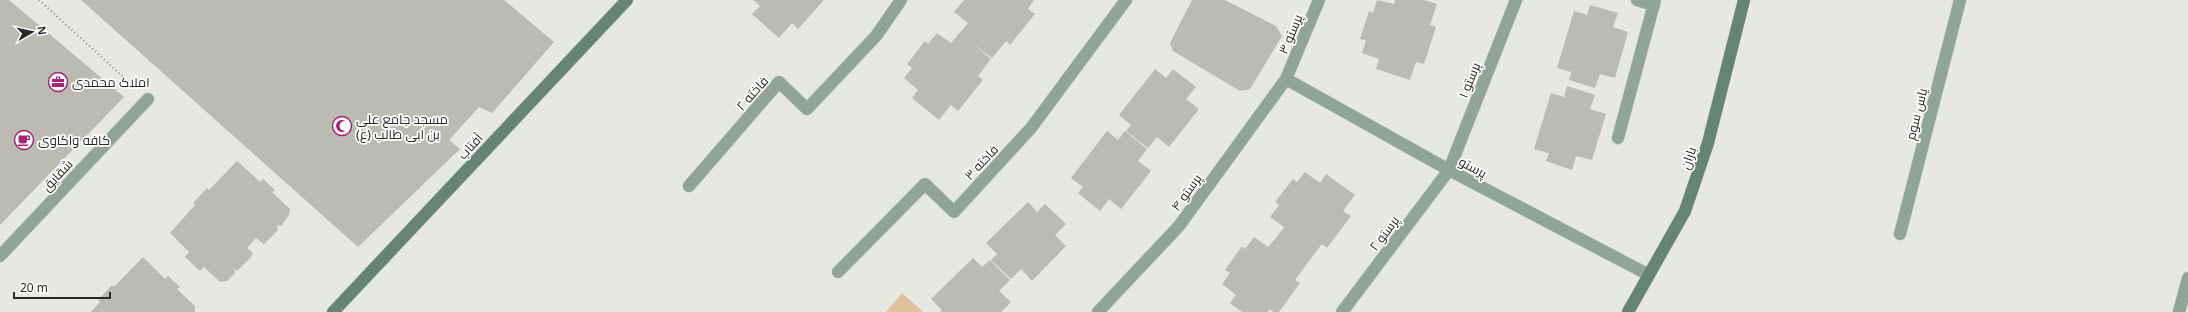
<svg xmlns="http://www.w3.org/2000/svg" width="2188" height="312" font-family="'Noto Sans',Cairo,sans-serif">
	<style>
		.green { fill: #e1c19d }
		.building { fill: #bcbbb2 }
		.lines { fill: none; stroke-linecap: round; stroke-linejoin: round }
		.street-casing { stroke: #c3c7c0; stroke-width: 13 }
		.secondary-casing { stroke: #c3c7c0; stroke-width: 13 }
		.path { stroke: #939690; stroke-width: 2.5; stroke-dasharray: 1 3; stroke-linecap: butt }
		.street { stroke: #91a597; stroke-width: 12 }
		.secondary { stroke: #668570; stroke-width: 12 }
		.labels { text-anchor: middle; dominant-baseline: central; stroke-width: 3.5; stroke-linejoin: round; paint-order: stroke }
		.street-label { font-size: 13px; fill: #292a27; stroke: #fff }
		.poi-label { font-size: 13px; fill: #292a27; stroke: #fff; text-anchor: start }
	</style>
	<rect width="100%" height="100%" fill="#e5e9e1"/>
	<path class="green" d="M902 293 923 312H886Z"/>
	<path class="building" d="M0 0H9L124 97 0 225Z
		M81 0H504L554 42 492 113 479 107 449 140 460 149 358 247Z
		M753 0H824L798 29 792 23 779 38 752 14 760 6Z
		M964 0H1034L1028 9 1035 14 1010 45 1006 41 992 58 973 44 991 59 978 76 983 80 958 111 951 105 939 120 912 98 918 90 904 78 912 68 907 64 925 41 928 44 937 33 951 43 968 23 954 12Z
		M1192 0H1225L1276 26 1282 36 1250 89 1240 91 1173 51 1170 43Z
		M1377 0 1394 4 1395 0H1424L1437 4 1430 25 1436 27 1424 64 1416 62 1410 80 1376 69 1379 59 1362 53 1366 40 1360 39 1369 11 1373 13Z
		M1590 5 1618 13 1613 27 1628 32 1615 78 1600 74 1595 88 1569 80 1571 72 1557 68 1574 11 1587 15Z
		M1155 69 1166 78 1173 69 1196 87 1186 99 1199 109 1169 147 1157 137 1148 148 1126 131 1131 125 1119 115Z
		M1567 86 1595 95 1590 109 1606 114 1592 160 1576 156 1572 170 1546 161 1549 153 1534 149 1551 93 1564 97Z
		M1107 131 1118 140 1125 131 1147 149 1138 161 1151 171 1121 209 1109 199 1100 211 1078 193 1083 187 1071 178Z
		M237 161 260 182 263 179 275 190 272 192 290 209 289 215 281 226 277 225 278 230 264 244 256 238 247 248 253 253 251 257 237 271 234 268 235 273 227 281 220 282 204 267 200 271 185 257 189 252 170 233 195 205 193 203 207 188 209 190Z
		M1305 172 1320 183 1326 174 1355 195 1343 211 1351 216 1327 248 1322 244 1309 261 1295 280 1300 283 1279 312H1273L1270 309 1268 312H1242L1230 303 1236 295 1222 284 1230 273 1225 270 1242 246 1245 249 1254 237 1268 247 1276 238 1284 227 1270 217 1279 205 1275 202 1293 179 1297 182Z
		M1028 202 1037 212 1045 204 1066 224 1055 235 1066 246 1032 281 1021 269 1011 279 991 260 997 254 986 243Z
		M143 257 165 279 168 276 180 287 177 289 195 306V312H91L100 302 98 300 112 285 114 287Z
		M973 258 982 267 990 260 1010 280 999 291 1011 302 1001 312H940L942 310 931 299Z"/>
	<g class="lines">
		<defs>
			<path id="street" d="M1637 0 1654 5
				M1286 79 1449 170 1649 275
				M1618 138 1655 0
				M689 186 779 82 807 109 876 36 901 0
				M1900 234 1960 0
				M0 256 148 99
				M838 272 925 184 954 212 1031 128 1126 0
				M1098 312 1179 226 1286 79 1319 0
				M1342 312 1449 170 1516 0
				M2179 312 2188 278"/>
			<path id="secondary" d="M333 312 627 0
				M1628 312 1685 211 1708 143 1744 0"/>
		</defs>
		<use href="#street" class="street-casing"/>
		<use href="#secondary" class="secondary-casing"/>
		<path class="path" d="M39 0 131 84"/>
		<use href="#street" class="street"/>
		<use href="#secondary" class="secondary"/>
	</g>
	<defs>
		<symbol id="office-ring" viewBox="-11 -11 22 22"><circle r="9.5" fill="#fff" stroke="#a42577" stroke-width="1.5"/><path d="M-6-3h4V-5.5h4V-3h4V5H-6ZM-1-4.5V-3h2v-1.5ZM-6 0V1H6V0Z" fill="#a42577"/></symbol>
		<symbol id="mosque-ring" viewBox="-11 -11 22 22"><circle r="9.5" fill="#fff" stroke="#a42577" stroke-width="1.5"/><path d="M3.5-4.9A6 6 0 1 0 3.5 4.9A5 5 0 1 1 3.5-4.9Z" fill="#a42577"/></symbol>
		<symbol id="cafe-ring" viewBox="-11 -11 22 22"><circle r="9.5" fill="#fff" stroke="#a42577" stroke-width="1.5"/><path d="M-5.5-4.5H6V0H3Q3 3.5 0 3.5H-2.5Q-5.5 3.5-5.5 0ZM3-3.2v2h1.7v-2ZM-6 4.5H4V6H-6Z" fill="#a42577"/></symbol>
	</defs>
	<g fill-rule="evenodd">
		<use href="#office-ring" x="47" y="71" width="22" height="22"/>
		<use href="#mosque-ring" x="331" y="115" width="22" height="22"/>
		<use href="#cafe-ring" x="13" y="129" width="22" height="22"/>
	</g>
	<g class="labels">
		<g class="street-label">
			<text transform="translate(1290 34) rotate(-67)">پرستو ۳</text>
			<text transform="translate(1469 80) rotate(-68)">پرستو ۱</text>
			<text transform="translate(752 93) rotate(-48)">فاخته ۲</text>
			<text transform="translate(1916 114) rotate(-76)">یاس سوم</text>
			<text transform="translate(470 146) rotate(-47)">آفتاب</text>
			<text transform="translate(1688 158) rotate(-71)">باران</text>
			<text transform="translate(981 162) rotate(-47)">فاخته ۳</text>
			<text transform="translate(1473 167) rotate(28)">پرستو</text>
			<text transform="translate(57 175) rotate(-47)">شقایق</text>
			<text transform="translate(1186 192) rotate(-54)">پرستو ۴</text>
			<text transform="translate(1384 233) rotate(-53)">پرستو ۲</text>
		</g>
		<g class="poi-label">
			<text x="72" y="82">املاک محمدی</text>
			<text x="356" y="119">مسجد جامع علی<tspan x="356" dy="15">بن ابی طالب (ع)</tspan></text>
			<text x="38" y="140">کافه واکاوی</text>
		</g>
	</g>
	<g transform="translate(32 32) rotate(81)" stroke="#ffffff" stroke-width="3" paint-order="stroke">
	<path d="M0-3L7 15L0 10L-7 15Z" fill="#292a27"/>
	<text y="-6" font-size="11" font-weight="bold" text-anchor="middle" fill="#292a27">N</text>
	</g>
	<path d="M14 292v6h96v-6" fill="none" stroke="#292a27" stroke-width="2"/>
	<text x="20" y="292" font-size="12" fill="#292a27" stroke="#ffffff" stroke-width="3" paint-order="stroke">20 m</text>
</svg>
